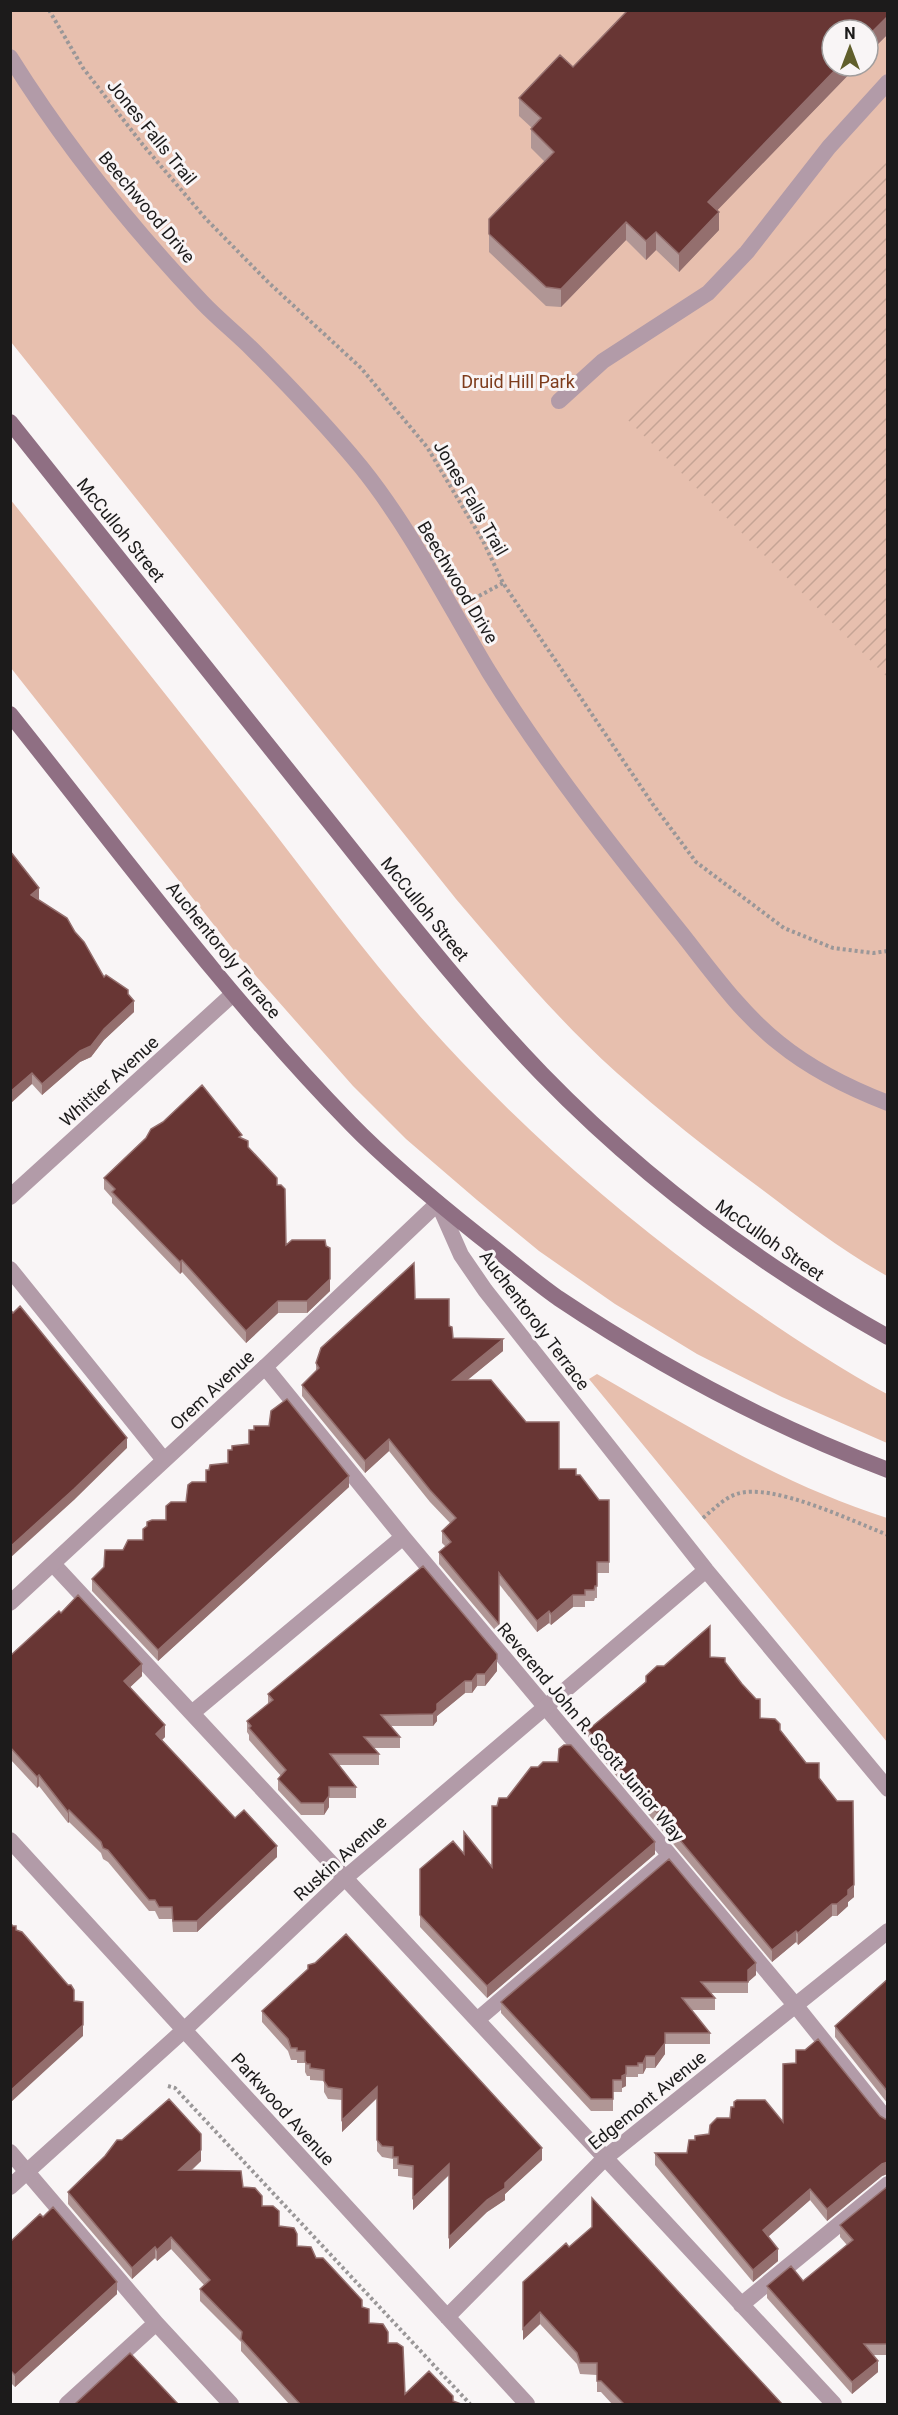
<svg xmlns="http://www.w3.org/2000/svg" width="898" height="2415" font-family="Roboto,sans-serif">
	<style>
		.park { fill: #e7bfae; fill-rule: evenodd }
		.garden { fill: url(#garden-furrows) }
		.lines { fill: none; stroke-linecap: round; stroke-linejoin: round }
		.path { stroke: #9a9798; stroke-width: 4; stroke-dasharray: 3 3; stroke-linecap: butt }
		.service { stroke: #b29ba8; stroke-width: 16 }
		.minor { stroke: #b29ba8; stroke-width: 16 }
		.secondary { stroke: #8f6f83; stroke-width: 16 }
		.wall { fill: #b09695 }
		.shaded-wall { fill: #946f6e }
		.building { fill: #683634; stroke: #946f6e; stroke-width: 1.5 }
		.labels { text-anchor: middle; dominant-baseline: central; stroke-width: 6; stroke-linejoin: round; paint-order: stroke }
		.street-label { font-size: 18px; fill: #1c1b1b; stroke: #f9f5f6 }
		.park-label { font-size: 18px; fill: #7e3c1c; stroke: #f9f5f6 }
	</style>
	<defs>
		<pattern id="garden-furrows" width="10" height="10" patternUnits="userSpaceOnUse" patternTransform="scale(1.5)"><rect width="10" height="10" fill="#e7bfae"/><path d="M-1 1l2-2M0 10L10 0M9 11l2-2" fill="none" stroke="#c6a495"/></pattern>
	</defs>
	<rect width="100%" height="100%" fill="#f9f5f6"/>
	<path class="park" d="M10 11H887V1276C841 1250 798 1217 756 1185 708 1150 662 1113 617 1073 558 1020 507 959 456 899L11 342ZM832 30H868V66H832Z
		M10 499C91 600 171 701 251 803 315 884 375 969 446 1045 534 1140 631 1224 737 1299 786 1333 835 1366 887 1394V1443L782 1397 697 1354 615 1304 539 1251 477 1200 406 1139 353 1086 240 958 11 668Z
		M597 1374C691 1428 783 1485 887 1518V1742L589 1379Z"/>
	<path class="garden" d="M887 158V677L627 419Z"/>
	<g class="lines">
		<path class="path" d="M49 10 83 68 143 145 206 219 269 283 361 368 427 447 483 541 503 583 654 806 696 862 784 928 833 948 873 953 888 951
			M479 596 503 583
			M703 1518C714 1509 724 1498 737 1494 772 1482 852 1521 888 1535
			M168 2086 175 2088 470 2404"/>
		<path class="service" d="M559 401 603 361 708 293 747 252 829 147 888 82
			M10 1269 164 1460
			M265 1367 403 1537 796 2006 888 2121
			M53 1564 834 2404
			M192 1713 403 1537
			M477 2020 669 1856
			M10 2152 156 2323 231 2404
			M741 2305 888 2184
			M67 2404 156 2323"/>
		<path class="minor" d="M10 57C65 145 131 227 202 302 218 319 236 333 253 350 290 387 327 426 361 467 411 529 448 604 489 672 546 764 615 851 682 934 712 972 741 1013 779 1043 811 1069 849 1088 888 1103
			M10 1197 233 994
			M10 1603 265 1367 438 1203 461 1255 485 1290 706 1570 888 1789
			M10 1840 527 2404
			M10 2187 184 2030 345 1878 706 1570
			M447 2317 605 2158 888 1931"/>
		<path class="secondary" d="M10 422C109 546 207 670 307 794 383 888 457 986 542 1074 643 1178 761 1266 888 1337
			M10 714C121 853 226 996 350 1123 390 1164 435 1201 479 1236 505 1256 531 1279 558 1298 661 1367 772 1426 888 1470"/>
	</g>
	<path class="wall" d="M628 10H888V34L868 54V30H832V66H857L717 210 719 212V230L679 272 656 250 646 260 626 240 561 307 546 306 489 252V219L545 162 531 148V129L532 128 519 116V98L560 55 573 67Z
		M10 851 39 899 38 900 75 932 104 977 128 994 134 1012 104 1040 91 1057 80 1062 42 1095 32 1084Z
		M242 1139 277 1185 286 1245 330 1291 307 1313H278L246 1343 182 1272 180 1274 112 1203V1198L104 1189V1178Z
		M415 1299 449 1326 453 1338 503 1351 467 1380 559 1469 576 1475 599 1500H609V1573H597V1598H595L594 1601H585V1607H573L551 1625 549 1623 537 1632 499 1584V1635L439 1564V1552L446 1547 442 1543V1531L451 1524 430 1502 389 1451 365 1473 302 1396V1385L316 1372V1363Z
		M349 1487 158 1661 92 1591V1579L123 1550 143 1540 186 1502Z
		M61 1613 142 1676 130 1687 165 1737 162 1740 235 1818 277 1857 197 1932H173L172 1919H159L155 1911H149L108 1862 103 1859 101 1853 69 1822 68 1823 39 1786 37 1788 10 1759V1656Z
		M710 1657 725 1662 760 1718 780 1730 819 1778 854 1897 848 1902V1906L837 1916H832L798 1945 796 1942 772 1962 588 1742V1730L664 1666Z
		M497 1671 485 1686H477L472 1693H465L437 1716V1721L433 1726H391L400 1737V1748H374L379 1754V1765H339L356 1787V1798H329V1807L324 1815H301L278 1790V1779L281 1776 249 1740V1735L247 1732V1721L268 1705V1694Z
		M497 1806 655 1854 487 1998 420 1927V1869L464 1854 492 1867Z
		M756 1975 748 1982V1993H711L715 1998V2010H691L710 2033V2044H665V2054L655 2068H646L643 2074H638V2077H626V2086L622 2088V2092H613V2111H591L501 2013V2002Z
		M888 1979V2104L835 2037V2026Z
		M262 2011 542 2160 505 2194V2200L487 2212 449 2249V2175L413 2210V2178L398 2176V2169H393V2159L382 2157 377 2151V2098L342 2132V2100L328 2099 324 2092V2081L310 2080V2076H307L305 2072V2063H297V2060H291L288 2051 262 2022Z
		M880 2116 885 2119H888V2174L882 2176 827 2221 810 2200 768 2237 778 2261 753 2282 655 2165V2153H687L695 2140 709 2134 783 2122Z
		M201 2161 192 2170 243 2187 297 2246 316 2258 362 2307 369 2323 388 2343 405 2394 453 2401 461 2404H289L241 2351V2342L200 2301V2289L204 2285 171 2249 157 2261 155 2258 132 2279 68 2204V2192Z
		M888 2186V2355H874L878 2372 852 2394 767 2298V2286L803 2281 847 2245 840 2237V2225Z
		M10 2242 117 2294 15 2387 10 2382Z
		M569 2247 782 2404H612L601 2392H597V2375L580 2374 577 2364 540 2324 523 2340Z"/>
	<path class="shaded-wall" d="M888 16V34L868 54V36Z
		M839 66H857L708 220V202Z
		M719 212V230L679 272V254Z
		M626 222V240L561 307V289Z
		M656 232V250L646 260V241Z
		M39 888V899L31 906V895Z
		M134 1001V1012L104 1040 91 1057 80 1062 42 1095V1084Z
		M32 1073V1084L10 1104V1092Z
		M182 1260V1272L180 1274V1262Z
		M330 1279V1291L307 1313V1301Z
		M278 1301V1313L246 1343V1331Z
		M503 1339V1351L453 1392V1380Z
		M127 1438V1448L74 1500 10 1558V1547Z
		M389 1439V1451L365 1473V1461Z
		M349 1476V1487L158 1661V1650Z
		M573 1595V1607L551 1625V1614Z
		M549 1611V1623L537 1632V1621Z
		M497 1659V1671L485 1686V1674Z
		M142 1664V1676L124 1693V1681Z
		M477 1674V1686L472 1693V1681Z
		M465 1681V1693L437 1716V1721L433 1726V1714L437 1704Z
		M165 1725V1737L156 1745V1734Z
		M39 1775V1786L37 1788V1777Z
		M329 1796V1807L324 1815V1803Z
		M69 1810V1822L68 1823V1812Z
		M655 1842V1854L487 1998V1986Z
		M277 1846V1857L197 1932V1921Z
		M854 1885V1897L848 1902V1906L837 1916V1904L848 1890Z
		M832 1904V1916L798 1945V1933Z
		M796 1931V1942L772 1962V1950Z
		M756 1963V1975L748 1982V1970Z
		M83 2025V2036L10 2103V2091Z
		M665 2043V2054L655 2068V2056Z
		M646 2056V2068L643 2074V2063Z
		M626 2074V2086L622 2088V2076Z
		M377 2087V2098L342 2132V2120Z
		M542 2148V2160L505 2194V2200L487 2212 449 2249V2237Z
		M201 2150V2161L179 2181V2170Z
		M887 2162V2174L882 2176 827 2221V2209L882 2164Z
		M449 2164V2175L413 2210V2198Z
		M810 2189V2200L763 2241V2230Z
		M171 2237V2249L157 2261V2250Z
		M155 2247V2258L132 2279V2268Z
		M778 2249V2261L753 2282V2270Z
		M117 2282V2294L15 2387V2375Z
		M540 2312V2324L523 2340V2329Z
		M878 2361V2372L852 2394V2382Z"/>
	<path class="building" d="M628 10H888V16L868 36V30H832V66H839L708 202 719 212 679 254 656 232 646 241 626 222 561 289 546 287 489 234V219L554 152 531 129 541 118 519 98 560 55 573 67Z
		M10 851 39 888 31 895 67 918 75 932 84 942 104 977 106 975 128 990V994L134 1001 104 1029 91 1046 80 1051 42 1084 32 1073 10 1092Z
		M202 1085 242 1135 239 1137 248 1141V1147L277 1178V1185H281L285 1189 286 1245 292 1240H325L326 1246 330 1248V1279L307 1301H278L246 1331 182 1260 180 1262 112 1192 115 1189 104 1178 146 1138 151 1129 163 1122Z
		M414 1263 415 1299H449V1326L452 1327 453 1338 503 1339 453 1380H491L526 1422H559V1469H576V1475H580L599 1500H609V1562H597V1586H595L594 1590H585V1595H573L551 1614 549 1611 537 1621 499 1573V1624L439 1552 451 1542 442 1531 456 1518 430 1490 389 1439 365 1461 302 1385 319 1368 316 1363 321 1348Z
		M20 1306 127 1438 74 1489 10 1547V1309L13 1313Z
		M287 1399 349 1476 158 1650 92 1579 104 1567 105 1550H123L128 1540H143V1529L147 1526V1522L152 1520H166V1506L171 1502H186L188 1485 192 1482H206V1470H209L210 1465 228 1463V1450H232V1446L249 1444V1430H254V1426H269L271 1411Z
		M423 1566 497 1654V1659L485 1674H477L472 1681H465L437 1704V1710L433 1714 381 1715 400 1737H364L379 1754H330L356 1787H329V1796L324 1803H301L278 1779 286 1770 249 1728 251 1726 247 1721 273 1700 268 1694Z
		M78 1595 142 1664 124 1681 165 1725 156 1734 235 1818 244 1810 277 1846 197 1921H173L172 1907H159L155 1900H149L108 1850 103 1848 101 1842 69 1810 68 1812 39 1775 37 1777 10 1747V1656L59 1611 61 1613Z
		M710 1626V1657L725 1658V1662L742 1684 756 1699H760V1718L775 1719 780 1724V1730L806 1763H819V1778L837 1801H853L854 1885 848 1890V1895L837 1904H832L798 1933 796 1931 772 1950 588 1730 646 1682V1676L657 1666H664Z
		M564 1745H571L655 1842 487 1986 420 1915V1869L453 1841 464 1854V1832L492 1867V1806H497L499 1798H507L531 1767H538L543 1762H558L559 1749Z
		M669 1859 756 1963 748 1970V1982H701L715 1998H682L710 2033H665V2043L655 2056H646L643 2063H638V2066H626V2074L622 2076V2080H613V2099H591L501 2002Z
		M10 1923 13 1926H16V1930L22 1932 68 1985H71L74 1990V2001L83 2002V2025L10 2091Z
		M346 1934 542 2148 505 2183V2188L487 2200 449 2237V2164L413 2198V2166L398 2164V2157H393V2147L382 2146 377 2140V2087L342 2120V2089L328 2087 324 2081V2070L310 2068V2064H307L305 2061V2051H297V2048H291L288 2039 262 2011 308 1969V1965L315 1963Z
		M888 1979V2092L835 2026Z
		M818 2039 880 2116 885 2119H888V2162L882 2164 827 2209 810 2189 763 2230 778 2249 753 2270 655 2153H687L689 2140H695V2136L709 2134 710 2125 717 2118H730L731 2107H734V2102L737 2100H765L783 2122V2064L796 2063V2050H805Z
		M169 2099 201 2134V2150L179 2170 241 2171 243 2187 255 2188 262 2196V2206H273L279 2211V2226L294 2228 297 2234V2246L311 2247 316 2258H323L362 2300V2307L369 2309V2323L383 2324 388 2332V2343H397L403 2347 405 2394 429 2371 453 2396V2401L461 2404H300L241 2339 242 2332 200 2289 210 2280 171 2237 157 2250 155 2247 132 2268 68 2192 105 2156 117 2140H122Z
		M888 2186V2344H864L878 2361 852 2382 767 2286 791 2266 803 2281 853 2240 840 2225Z
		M592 2198 782 2404H624L601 2381H597V2363H580L577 2353 540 2312 523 2329V2282L566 2243 569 2247 592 2227Z
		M53 2207 117 2282 15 2375 10 2370V2242L40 2214 43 2217Z
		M130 2353 178 2404H75Z"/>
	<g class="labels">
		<g class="street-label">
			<text transform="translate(152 132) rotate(51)">Jones Falls Trail</text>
			<text transform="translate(147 207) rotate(50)">Beechwood Drive</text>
			<text transform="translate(471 498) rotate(60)">Jones Falls Trail</text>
			<text transform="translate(121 530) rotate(51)">McCulloh Street</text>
			<text transform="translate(458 582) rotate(59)">Beechwood Drive</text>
			<text transform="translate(425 909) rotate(51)">McCulloh Street</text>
			<text transform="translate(224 950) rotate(51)">Auchentoroly Terrace</text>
			<text transform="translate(109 1081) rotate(-42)">Whittier Avenue</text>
			<text transform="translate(770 1240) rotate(35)">McCulloh Street</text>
			<text transform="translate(535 1320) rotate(53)">Auchentoroly Terrace</text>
			<text transform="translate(212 1390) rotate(-43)">Orem Avenue</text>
			<text transform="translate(591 1732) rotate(50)">Reverend John R. Scott Junior Way</text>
			<text transform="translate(340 1858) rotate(-42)">Ruskin Avenue</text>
			<text transform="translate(647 2100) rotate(-39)">Edgemont Avenue</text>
			<text transform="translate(283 2109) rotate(48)">Parkwood Avenue</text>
		</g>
		<g class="park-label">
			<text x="518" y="381">Druid Hill Park</text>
		</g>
	</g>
	<rect width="898" height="2415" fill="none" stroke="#1c1b1b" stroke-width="24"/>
	<g transform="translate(850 48)"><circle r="28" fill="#f9f5f6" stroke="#a19e9e" stroke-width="1.5"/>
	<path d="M0-4.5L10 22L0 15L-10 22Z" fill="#615f2c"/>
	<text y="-9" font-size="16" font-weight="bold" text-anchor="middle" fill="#1c1b1b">N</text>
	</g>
</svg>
